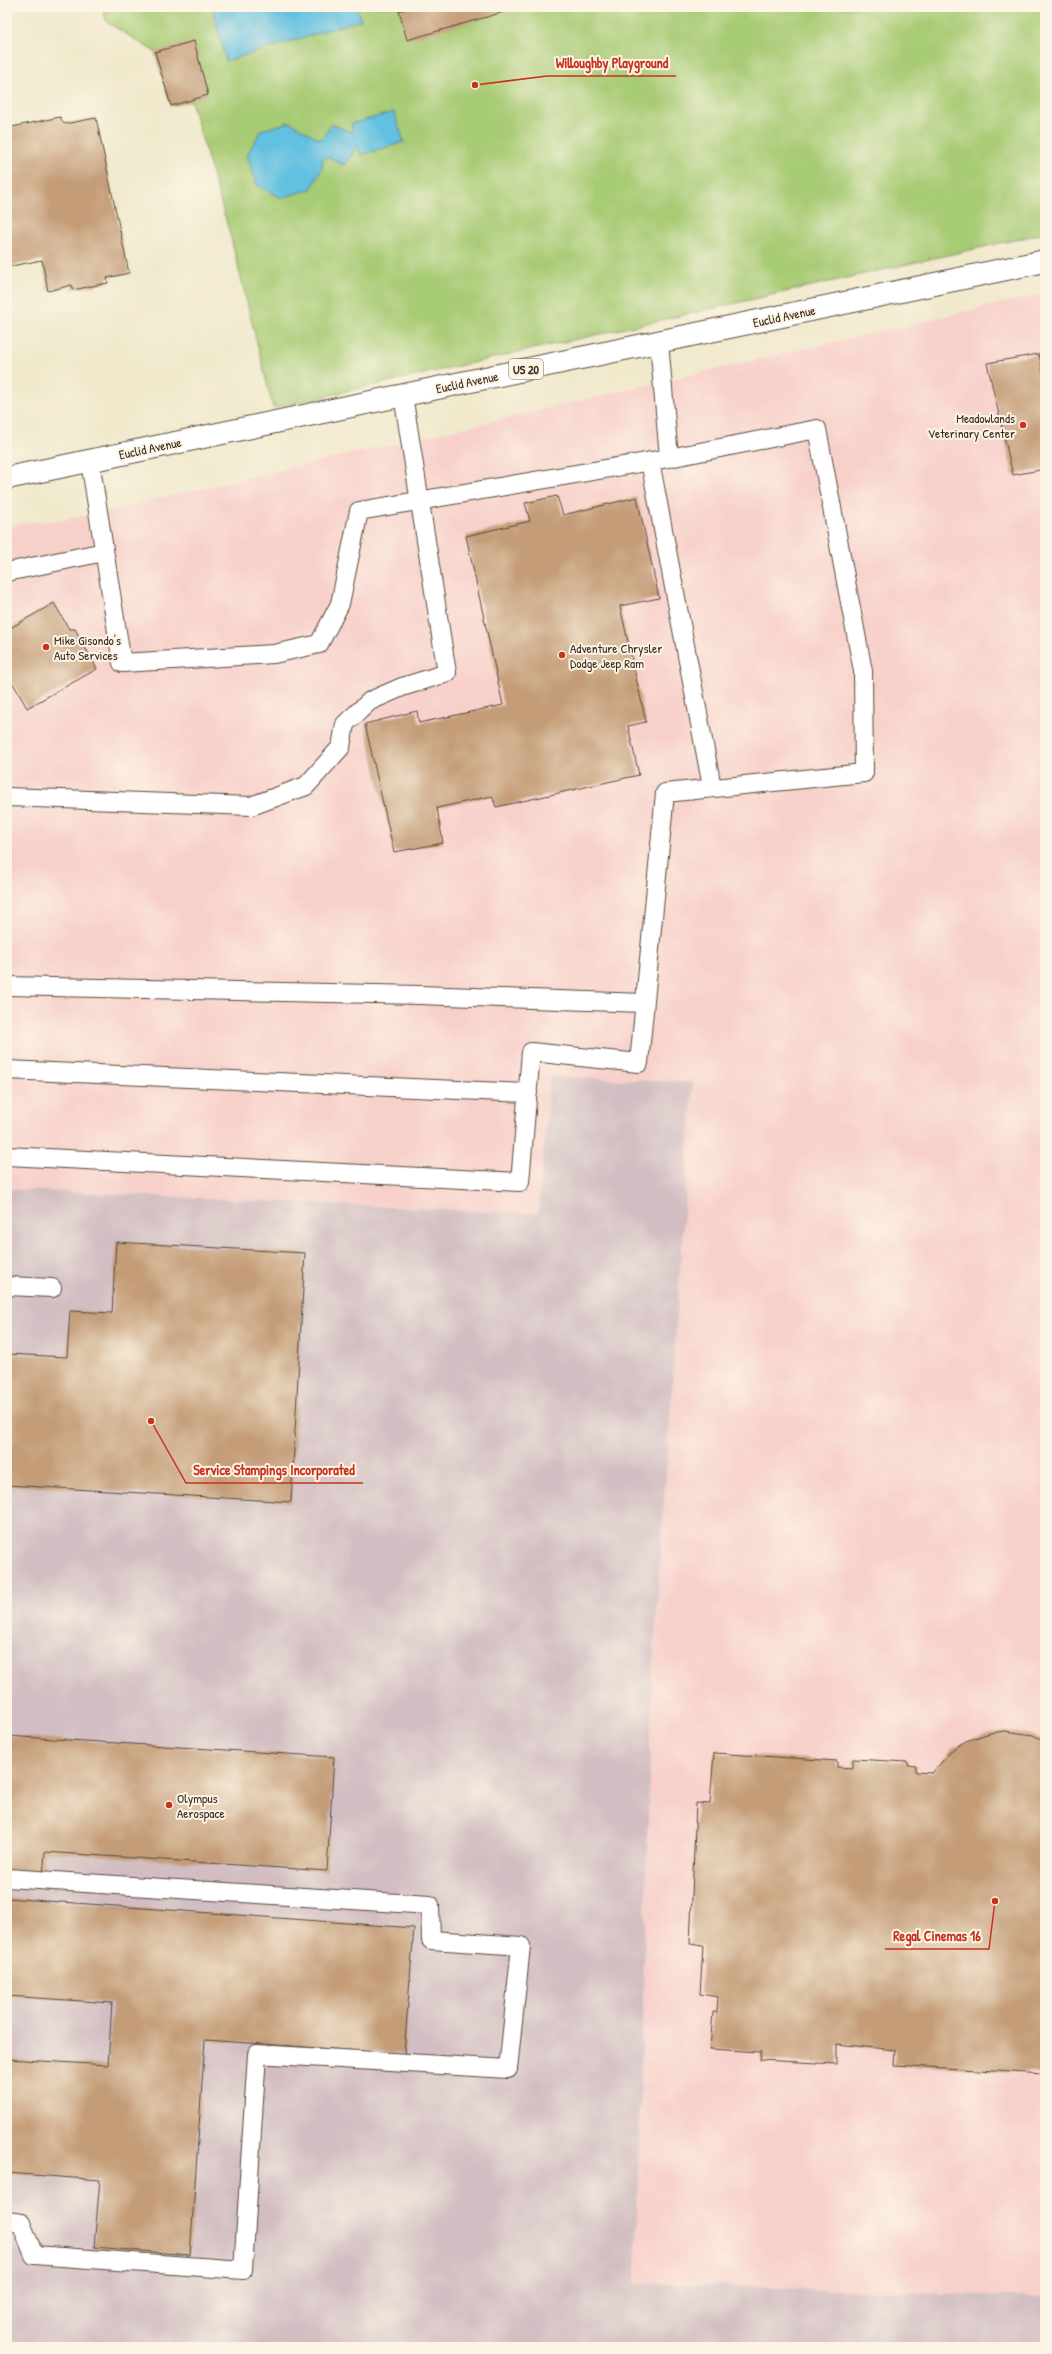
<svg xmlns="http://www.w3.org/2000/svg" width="1052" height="2354" font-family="'Patrick Hand',sans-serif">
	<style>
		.built { fill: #f7d0ca }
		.industrial { fill: #d2bec2 }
		.green { fill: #a8cb74; stroke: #727a49 }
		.water { fill: #62c0e0; stroke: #4e757f }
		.building { fill: #c49d78 }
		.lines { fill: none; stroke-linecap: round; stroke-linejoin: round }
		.lane-casing { stroke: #564738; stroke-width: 20 }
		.primary-casing { stroke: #564738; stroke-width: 24 }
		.lane { stroke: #fff; stroke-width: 18 }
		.primary { stroke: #fff; stroke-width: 22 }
		.poi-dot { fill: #c8321e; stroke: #fcf5e5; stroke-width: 1.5 }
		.labels { text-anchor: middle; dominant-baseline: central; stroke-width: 4; stroke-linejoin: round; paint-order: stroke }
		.shield { fill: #fcf5e5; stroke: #75675a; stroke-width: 1 }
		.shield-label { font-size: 12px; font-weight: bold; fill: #3b2a1e }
		.street-label { font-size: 13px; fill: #3b2a1e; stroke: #fcf5e5 }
		.poi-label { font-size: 13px; fill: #3b2a1e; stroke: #fcf5e5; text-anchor: start }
		.leader { fill: none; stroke: #c8321e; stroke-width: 1.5 }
		.callout-dot { fill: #c8321e; stroke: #fcf5e5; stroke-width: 1.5 }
		.callout-label { font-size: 14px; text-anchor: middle; font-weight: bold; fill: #c8321e; stroke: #fcf5e5; stroke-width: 4; stroke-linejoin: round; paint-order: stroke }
	</style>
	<rect width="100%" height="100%" fill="#fcf5e5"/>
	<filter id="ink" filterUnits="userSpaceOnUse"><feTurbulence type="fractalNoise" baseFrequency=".025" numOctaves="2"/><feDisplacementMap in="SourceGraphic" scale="8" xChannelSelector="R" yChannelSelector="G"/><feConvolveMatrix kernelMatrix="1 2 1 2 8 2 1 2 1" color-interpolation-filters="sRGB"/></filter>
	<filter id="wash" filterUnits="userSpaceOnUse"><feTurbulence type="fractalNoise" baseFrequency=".012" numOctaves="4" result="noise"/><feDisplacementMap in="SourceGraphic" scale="16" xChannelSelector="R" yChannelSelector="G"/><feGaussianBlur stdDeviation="0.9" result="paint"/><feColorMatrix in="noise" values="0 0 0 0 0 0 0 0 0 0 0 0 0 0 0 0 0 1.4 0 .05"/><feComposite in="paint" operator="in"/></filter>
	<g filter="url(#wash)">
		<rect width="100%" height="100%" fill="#f0e9cc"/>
		<path class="built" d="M1045 293V2297L635 2283 652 1679 693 1082 550 1077 538 1214 7 1189V524L65 520Z"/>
		<path class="industrial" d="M550 1077 693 1082 652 1679 635 2283 1045 2297V2347H7V1189L538 1214Z"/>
		<path class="green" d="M102 7H1045V233L273 408 230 234 191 101 171 106 155 52 107 22Z"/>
		<path class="water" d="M212 7H357L361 20 226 61Z
			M394 112 404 142 361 155 358 146 344 165 328 157 322 160 323 167 311 189 281 198 257 185 247 155 261 130 290 122 321 140 332 124 353 133 351 124Z"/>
		<g id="blocks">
			<path class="building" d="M412 7H521L407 40 399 11Z
				M194 41 208 95 171 106 155 52Z
				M60 117 64 124 96 118 129 273 107 278 108 283 72 290V285L48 291 42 260 7 267V128Z
				M1039 354 1045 381V469L1013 475 987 363Z
				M557 496 563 515 637 497 659 598 620 606 646 722 628 726 639 775 496 807 492 796 437 808 443 843 394 852 365 724 417 711 419 723 503 705 466 536 530 521 525 503Z
				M54 603 69 629H75L97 669 27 708 7 673V630Z
				M116 1242 305 1253 291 1502 7 1485V1354L67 1357 70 1311 112 1313Z
				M1005 1731 1033 1735 1045 1741V2074L894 2065 895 2050 837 2044V2064L760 2060 761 2052 710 2049 713 2012H717L718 1997 700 1994 703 1946 690 1944 696 1803 710 1804 714 1753 837 1761V1767L853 1768V1759L908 1762V1765L916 1766V1772L932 1773 953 1749 966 1741 990 1733Z
				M7 1736 334 1757 327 1871 45 1852 43 1876 7 1874Z
				M7 1898 414 1928 404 2054 205 2040 190 2255 94 2247 100 2180 7 2173V2059L108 2065 112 2003 7 1996Z"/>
		</g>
	</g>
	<g filter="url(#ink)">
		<use href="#blocks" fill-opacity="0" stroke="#564738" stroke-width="1"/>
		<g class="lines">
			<defs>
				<path id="lane" d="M90 461 122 663 274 654 319 644 340 604 359 511 669 458
					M650 461 712 787
					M7 572 104 552
					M7 797 251 806 306 786 341 747 345 724 370 701 402 687 447 673 403 395
					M7 986 420 995 644 1003
					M7 1070 528 1093
					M7 1156 520 1182 531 1052 639 1063 665 793 864 773 863 671 817 429 669 458 659 342
					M7 1286 52 1288
					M7 1878 430 1905 431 1940 521 1946 508 2069 257 2054 243 2270 34 2255 21 2223 7 2221"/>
				<path id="primary" d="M7 478 1045 261"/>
			</defs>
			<use href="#lane" class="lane-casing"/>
			<use href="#primary" class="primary-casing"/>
			<use href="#lane" class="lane"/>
			<use href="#primary" class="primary"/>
		</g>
	</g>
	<g class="poi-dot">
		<circle cx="1023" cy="425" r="4"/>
		<circle cx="46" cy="647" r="4"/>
		<circle cx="562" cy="655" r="4"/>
		<circle cx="169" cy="1805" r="4"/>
	</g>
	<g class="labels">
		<rect class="shield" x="509" y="359" width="34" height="20" rx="3"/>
		<g class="shield-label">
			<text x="526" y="369">US 20</text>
		</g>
		<g class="street-label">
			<text transform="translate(784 316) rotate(-12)">Euclid Avenue</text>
			<text transform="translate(467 382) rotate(-12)">Euclid Avenue</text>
			<text transform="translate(150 448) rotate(-12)">Euclid Avenue</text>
		</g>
		<g class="poi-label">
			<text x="1015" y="418" text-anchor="end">Meadowlands<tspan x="1015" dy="15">Veterinary Center</tspan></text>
			<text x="54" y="640">Mike Gisondo's<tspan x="54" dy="15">Auto Services</tspan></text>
			<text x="570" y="648">Adventure Chrysler<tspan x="570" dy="15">Dodge Jeep Ram</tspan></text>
			<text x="177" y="1798">Olympus<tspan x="177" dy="15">Aerospace</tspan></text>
		</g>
	</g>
	<path class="leader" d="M475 85L547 76H676M151 1421L186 1483H363M995 1901L989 1949H885"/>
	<g class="callout-dot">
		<circle cx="475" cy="85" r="4"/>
		<circle cx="151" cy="1421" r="4"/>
		<circle cx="995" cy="1901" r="4"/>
	</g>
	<g class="callout-label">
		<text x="612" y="68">Willoughby Playground</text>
		<text x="274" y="1475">Service Stampings Incorporated</text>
		<text x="937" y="1941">Regal Cinemas 16</text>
	</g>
	<rect width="1052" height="2354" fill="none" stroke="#fcf5e5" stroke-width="24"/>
</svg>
